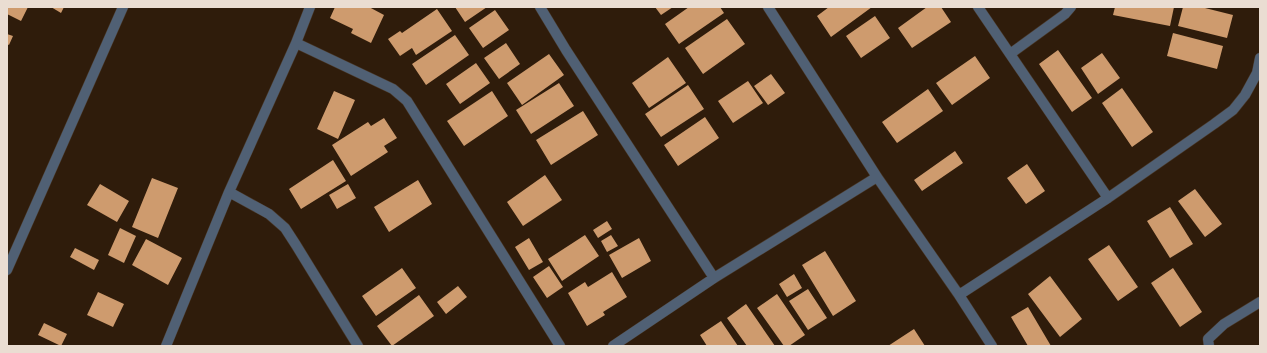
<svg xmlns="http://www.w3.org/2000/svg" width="1267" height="353" font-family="'Source Sans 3',sans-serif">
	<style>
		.building { fill: #ce9b6e }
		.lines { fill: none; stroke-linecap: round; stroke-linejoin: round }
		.minor-casing { stroke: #493727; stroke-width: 11 }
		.minor { stroke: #506074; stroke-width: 10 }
	</style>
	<rect width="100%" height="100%" fill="#2f1c0b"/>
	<path class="building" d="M8 7H28L21 21 7 14Z
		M51 7H64L61 13Z
		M335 7H369L384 15 371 43 351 33 353 29 330 18Z
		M455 7H487L465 22Z
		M655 7H673L661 15Z
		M689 7H720L724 13 679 44 665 24Z
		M829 7H872L831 37 817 16Z
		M927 7H941L951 22 912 48 898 28Z
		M1115 7H1174L1170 26 1113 15Z
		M1183 7H1201L1233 15 1227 38 1178 26Z
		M437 9 452 31 416 55 412 48 400 56 388 39 400 31 402 33Z
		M495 10 509 30 483 48 469 28Z
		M875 16 890 38 861 58 846 36Z
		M727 19 745 44 703 74 685 48Z
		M1173 33 1223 46 1217 69 1167 56Z
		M7 34 13 36 9 45 7 44Z
		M455 35 469 55 426 85 412 64Z
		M506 43 520 64 499 79 484 58Z
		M1058 50 1092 98 1072 112 1039 64Z
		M1102 53 1120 78 1098 94 1081 68Z
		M549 54 564 75 522 105 507 83Z
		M975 56 990 78 952 105 936 83Z
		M668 57 686 83 649 108 632 83Z
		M476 63 490 83 460 104 446 84Z
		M771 74 785 93 768 105 754 86Z
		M748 81 763 103 733 123 718 101Z
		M559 83 574 106 531 134 516 110Z
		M688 85 704 109 661 137 645 114Z
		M1122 88 1153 132 1132 147 1102 103Z
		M928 89 943 111 897 143 882 122Z
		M334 91 355 100 338 139 317 129Z
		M492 91 508 116 464 146 447 121Z
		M583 111 598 135 551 165 536 140Z
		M705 117 719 138 678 166 664 145Z
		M384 118 397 138 384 146 388 152 351 176 332 145 368 122 371 126Z
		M955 151 963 163 922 191 914 180Z
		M333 160 346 181 301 209 289 189Z
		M1027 164 1045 191 1026 204 1007 178Z
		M545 175 562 200 523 226 507 202Z
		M152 178 178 188 158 238 132 227Z
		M418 180 432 204 389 232 374 207Z
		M100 184 129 201 117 222 87 205Z
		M348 184 356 198 337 209 329 195Z
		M1195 189 1222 224 1205 237 1178 201Z
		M1170 207 1193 244 1170 258 1147 221Z
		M607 221 612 229 598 238 593 230Z
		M120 228 136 236 124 263 108 255Z
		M585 235 599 256 562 281 548 259Z
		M611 235 618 246 607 252 601 241Z
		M529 238 543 262 529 270 515 247Z
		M639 238 651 261 622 278 609 255Z
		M146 239 182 258 168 285 132 265Z
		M1109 245 1138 287 1118 301 1088 259Z
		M75 248 99 260 94 270 70 257Z
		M825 251 856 301 833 316 802 265Z
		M549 266 563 287 547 298 533 277Z
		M402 268 416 288 376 316 362 296Z
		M1173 268 1202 312 1180 327 1151 283Z
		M612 272 627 297 603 312 605 315 587 326 568 293 585 282 588 287Z
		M794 274 802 288 787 297 779 284Z
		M1050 276 1082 319 1060 337 1028 294Z
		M458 286 467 297 446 314 437 302Z
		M808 289 827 318 808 330 789 301Z
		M98 292 124 304 113 327 87 315Z
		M777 294 805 335 789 346H784L757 308Z
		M419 295 434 316 392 346 377 326Z
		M746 304 775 346H747L727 318Z
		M1028 307 1051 346H1028L1011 317Z
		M721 321 738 346H707L700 335Z
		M44 323 67 334 61 346 38 335Z
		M914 329 925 346H888Z"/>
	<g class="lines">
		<defs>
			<path id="minor" d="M540 7 566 50 714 278
				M768 7 877 177 959 295 992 346
				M978 7 1108 198
				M296 43 393 89 407 101 560 346
				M1010 54 1065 14 1071 7
				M229 192 269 214 285 228 296 245 358 346
				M7 270 123 7
				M959 295 1108 198 1214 124 1233 110 1245 95 1257 73 1260 58
				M166 346 229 192 296 43 310 7
				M613 346 714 278 877 177
				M1209 346 1208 339 1224 324 1260 302"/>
		</defs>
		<use href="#minor" class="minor-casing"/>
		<use href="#minor" class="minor"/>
	</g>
	<rect width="1267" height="353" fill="none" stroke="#eaddd2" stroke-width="16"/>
</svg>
